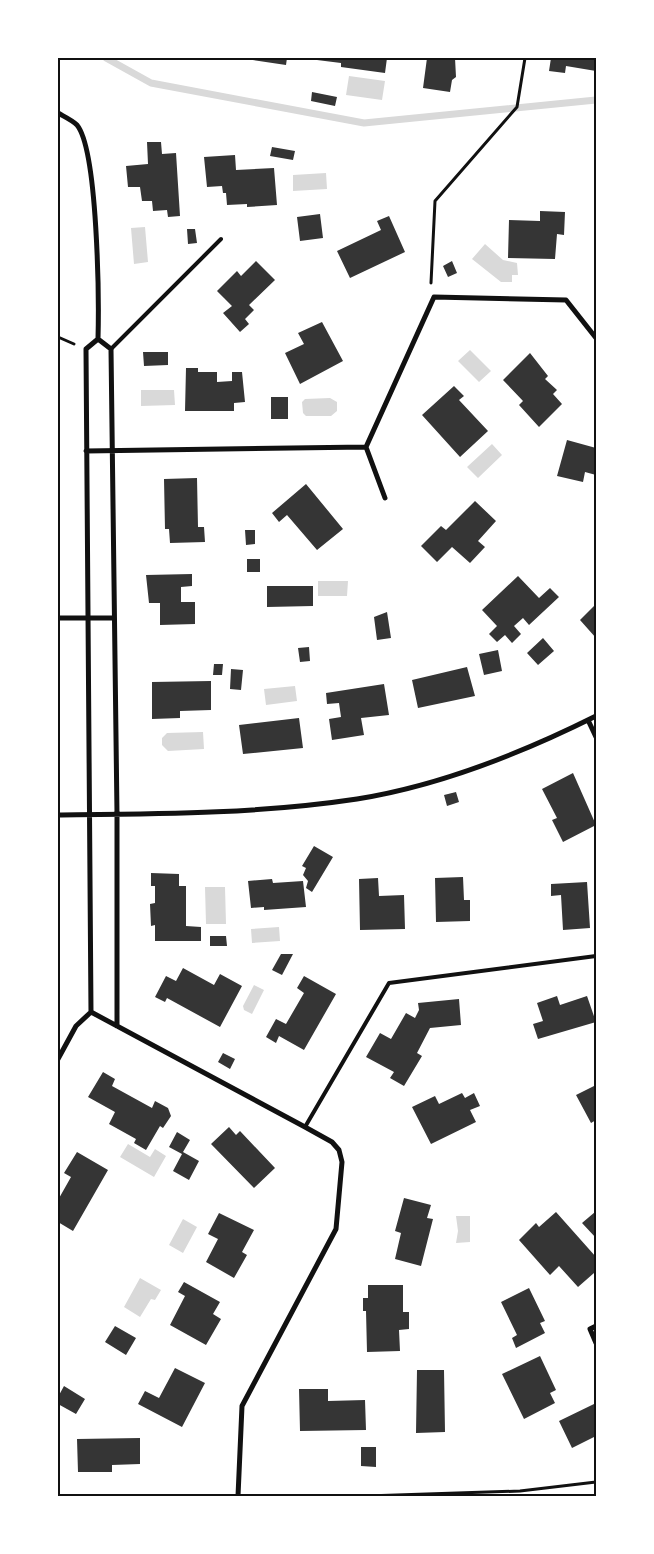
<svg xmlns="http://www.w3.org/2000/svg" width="654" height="1554" font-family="'Golos Text',sans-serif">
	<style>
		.water { fill: #d9d9d9 }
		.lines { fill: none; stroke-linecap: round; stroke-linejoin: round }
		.stream { stroke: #d9d9d9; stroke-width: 7 }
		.building { fill: #353535 }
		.path { stroke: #111; stroke-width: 3 }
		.service { stroke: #111; stroke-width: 4 }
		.minor { stroke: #111; stroke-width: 5 }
		.neatline { fill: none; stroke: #111; stroke-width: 2 }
	</style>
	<rect width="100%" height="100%" fill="#fff"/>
	<path class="water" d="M349 76 385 81 382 100 346 95Z
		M326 173 327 189 293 191V175Z
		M145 227 148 262 134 264 131 228Z
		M485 244 503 260 517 263 518 275H512V282H501L472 259Z
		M470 350 491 371 479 382 458 361Z
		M141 390H174L175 405 141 406Z
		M330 398 337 402V411L331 416H306L303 413 302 402 305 399Z
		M492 444 502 455 478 478 467 467Z
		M318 581H348L347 596H318Z
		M295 686 297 701 266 705 264 689Z
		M203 732 204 749 168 751 162 745V738L167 733Z
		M205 887H225L226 924H206Z
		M279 927 280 941 252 943 251 929Z
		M254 985 264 990 252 1014 244 1010 243 1006Z
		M128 1144 150 1157 155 1149 166 1156 154 1177 120 1157Z
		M456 1216H470V1242L456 1243 458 1231Z
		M183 1219 197 1227 183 1253 169 1245Z
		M140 1278 161 1290 155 1300 151 1299 140 1317 124 1307Z"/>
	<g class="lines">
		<path class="stream" d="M106 58 151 83 364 123 596 100"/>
	</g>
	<path class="building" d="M240 58H287L286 65Z
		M317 58H387L385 73 341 67V63L317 60Z
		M427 58H455L456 77 452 80 450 92 423 88Z
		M551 58H596V71L566 66 565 73 549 71Z
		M312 92 337 97 335 106 311 101Z
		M147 142H161L162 154 176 153 180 216 168 217 167 210 153 211 152 201H142L140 187H128L126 166 148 164Z
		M272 147 295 151 293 160 270 156Z
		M235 155 236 170 274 168 277 205 247 207V204L227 205 226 193H223L222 186 207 187 204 157Z
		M540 211 565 212 564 235 557 234 555 259 508 258 509 220 540 221Z
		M320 214 323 238 300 241 297 217Z
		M389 216 405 252 350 278 337 251 381 230 377 221Z
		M187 229H195L197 243 188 244Z
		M256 261 275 280 249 305 254 310 245 319 249 324 240 332 223 313 232 306 217 291 237 271 241 276Z
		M452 261 457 273 448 277 443 266Z
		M322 322 343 361 300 384 285 353 304 344 298 333Z
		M143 352H168V365L144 366Z
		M530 353 548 376 545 379 557 390 553 394 562 404 539 427 519 405 523 401 503 380Z
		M186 368H198V372H217V382L232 381V372H242L245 402 234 403V411H185Z
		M454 386 464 396 459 400 488 431 460 457 422 415Z
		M271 397H288V419H271Z
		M567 440 596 448V475L585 472 583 482 557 476Z
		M197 478 198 527H204L205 542 170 543 169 529H165L164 479Z
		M306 484 343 529 317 550 287 515 279 522 272 513Z
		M475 501 496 521 478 541 485 547 470 563 452 547 437 562 421 546 441 526 446 530Z
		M245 530H255V544L246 545Z
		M247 559H260V572H247Z
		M192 574V586L181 587V602H195V624L160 625V603H149L146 575Z
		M518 576 539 598 550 588 559 597 529 625 523 618 514 626 521 634 512 643 505 635 497 642 489 634 497 626 482 610Z
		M267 586H313V606L267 607Z
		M596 604V638L580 620Z
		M387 612 391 638 377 640 374 617Z
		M543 638 554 651 538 665 527 653Z
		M309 647 310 661 300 662 298 648Z
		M498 650 502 671 484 675 479 654Z
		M214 664H223L222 675H213Z
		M467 667 475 696 418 708 412 680Z
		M231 669 243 670 241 690 230 689Z
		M211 681V710L180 711V718L152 719V682Z
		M384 684 389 715 361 718 364 735 332 740 329 719 341 717 339 703 327 704 326 693Z
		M299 718 303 748 243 754 239 725Z
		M573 773 596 825 563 842 552 820 557 818 542 789Z
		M456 792 459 802 447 806 444 795Z
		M314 846 333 857 312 892 306 888 308 881 303 875 306 868 302 866Z
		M151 873 179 874V886H186V926L201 927V941H155V925L151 926 150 904 155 903V886H151Z
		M463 877 464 900H470V921L436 922 435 878Z
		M378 878 379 896 404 895 405 929 360 930 359 879Z
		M272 879 273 883 303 881 306 907 264 910V907L251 908 248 881Z
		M587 882 590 928 563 930 561 895 551 896V884Z
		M210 936H226L227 946H210Z
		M281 954H293L282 975 272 970Z
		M183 968 214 985 220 974 242 986 220 1027 167 998 165 1002 155 997 166 976 176 981Z
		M304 976 336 994 304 1050 279 1036 276 1043 266 1037 276 1019 286 1024 304 993 297 988Z
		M557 996 560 1005 587 996 596 1022 538 1039 533 1024 543 1021 537 1003Z
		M459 999 461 1025 430 1028 417 1053 422 1056 404 1086 390 1078 394 1072 366 1057 380 1033 391 1039 406 1013 415 1018 419 1010 418 1003Z
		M223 1053 235 1059 230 1069 218 1062Z
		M103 1072 115 1079 112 1086 152 1108 155 1101 168 1108 171 1116 163 1128 160 1126 146 1150 134 1143 136 1139 109 1124 115 1112 88 1097Z
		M596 1085V1120L591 1123 576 1095Z
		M462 1093 465 1098 474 1093 480 1106 470 1110 476 1122 431 1144 412 1107 435 1096 439 1104Z
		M229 1127 236 1135 240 1131 275 1168 254 1188 211 1144Z
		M177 1132 190 1140 183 1152 199 1161 189 1180 173 1171 182 1154 169 1147Z
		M77 1152 108 1170 73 1231 58 1222V1200L71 1177 64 1173Z
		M404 1198 431 1205 427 1218 433 1219 421 1266 395 1259 401 1233 395 1231Z
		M556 1212 596 1257V1276L594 1273 578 1287 559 1266 550 1275 519 1240 536 1223 539 1227Z
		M595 1212 596 1213V1238L582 1223Z
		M219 1213 254 1230 242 1252 247 1255 234 1278 206 1262 218 1239 208 1234Z
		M184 1282 220 1302 213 1314 221 1319 206 1345 170 1325 185 1296 178 1292Z
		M368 1285H403V1312H409V1329L399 1330 400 1351 367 1352 366 1311H363V1298H368Z
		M529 1288 545 1321 540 1323 545 1333 516 1348 512 1338 517 1335 501 1302Z
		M115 1326 136 1338 126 1355 105 1342Z
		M540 1356 556 1390 550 1393 555 1403 524 1419 502 1374Z
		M175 1368 205 1383 182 1427 138 1404 145 1391 159 1398Z
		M417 1370H444L445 1432 416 1433Z
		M64 1386 85 1399 76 1414 58 1404V1397Z
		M299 1389H328V1401L365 1400 366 1430 300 1431Z
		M594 1404 596 1408V1436L572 1448 559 1421Z
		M140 1438V1464L112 1465V1472H78L77 1439Z
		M361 1447H376V1467L361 1466Z"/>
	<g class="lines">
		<path class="path" d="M431 283 435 201 517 107 525 58
			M58 337 74 344
			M366 1496 520 1491 596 1482"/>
		<path class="service" d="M111 349 221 239
			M305 1127 389 983 596 956"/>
		<path class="minor" d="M58 113C63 116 72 120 77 125 98 151 99 301 98 339
			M366 447 385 498
			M86 451 366 447 434 297 566 300 596 338
			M58 618H114
			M588 720 596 737
			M58 815C157 814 258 814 357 799 439 786 522 753 596 716
			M91 1012 86 349 98 339 111 349 117 814V1026
			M91 1012 305 1127 332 1142 339 1150 342 1162 336 1229 242 1406 238 1496
			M58 1059 76 1026 91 1012
			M596 1326 590 1329 596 1343"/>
	</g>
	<rect width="654" height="1554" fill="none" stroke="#ffffff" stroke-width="118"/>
	<rect x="59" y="59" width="536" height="1436" class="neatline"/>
</svg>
